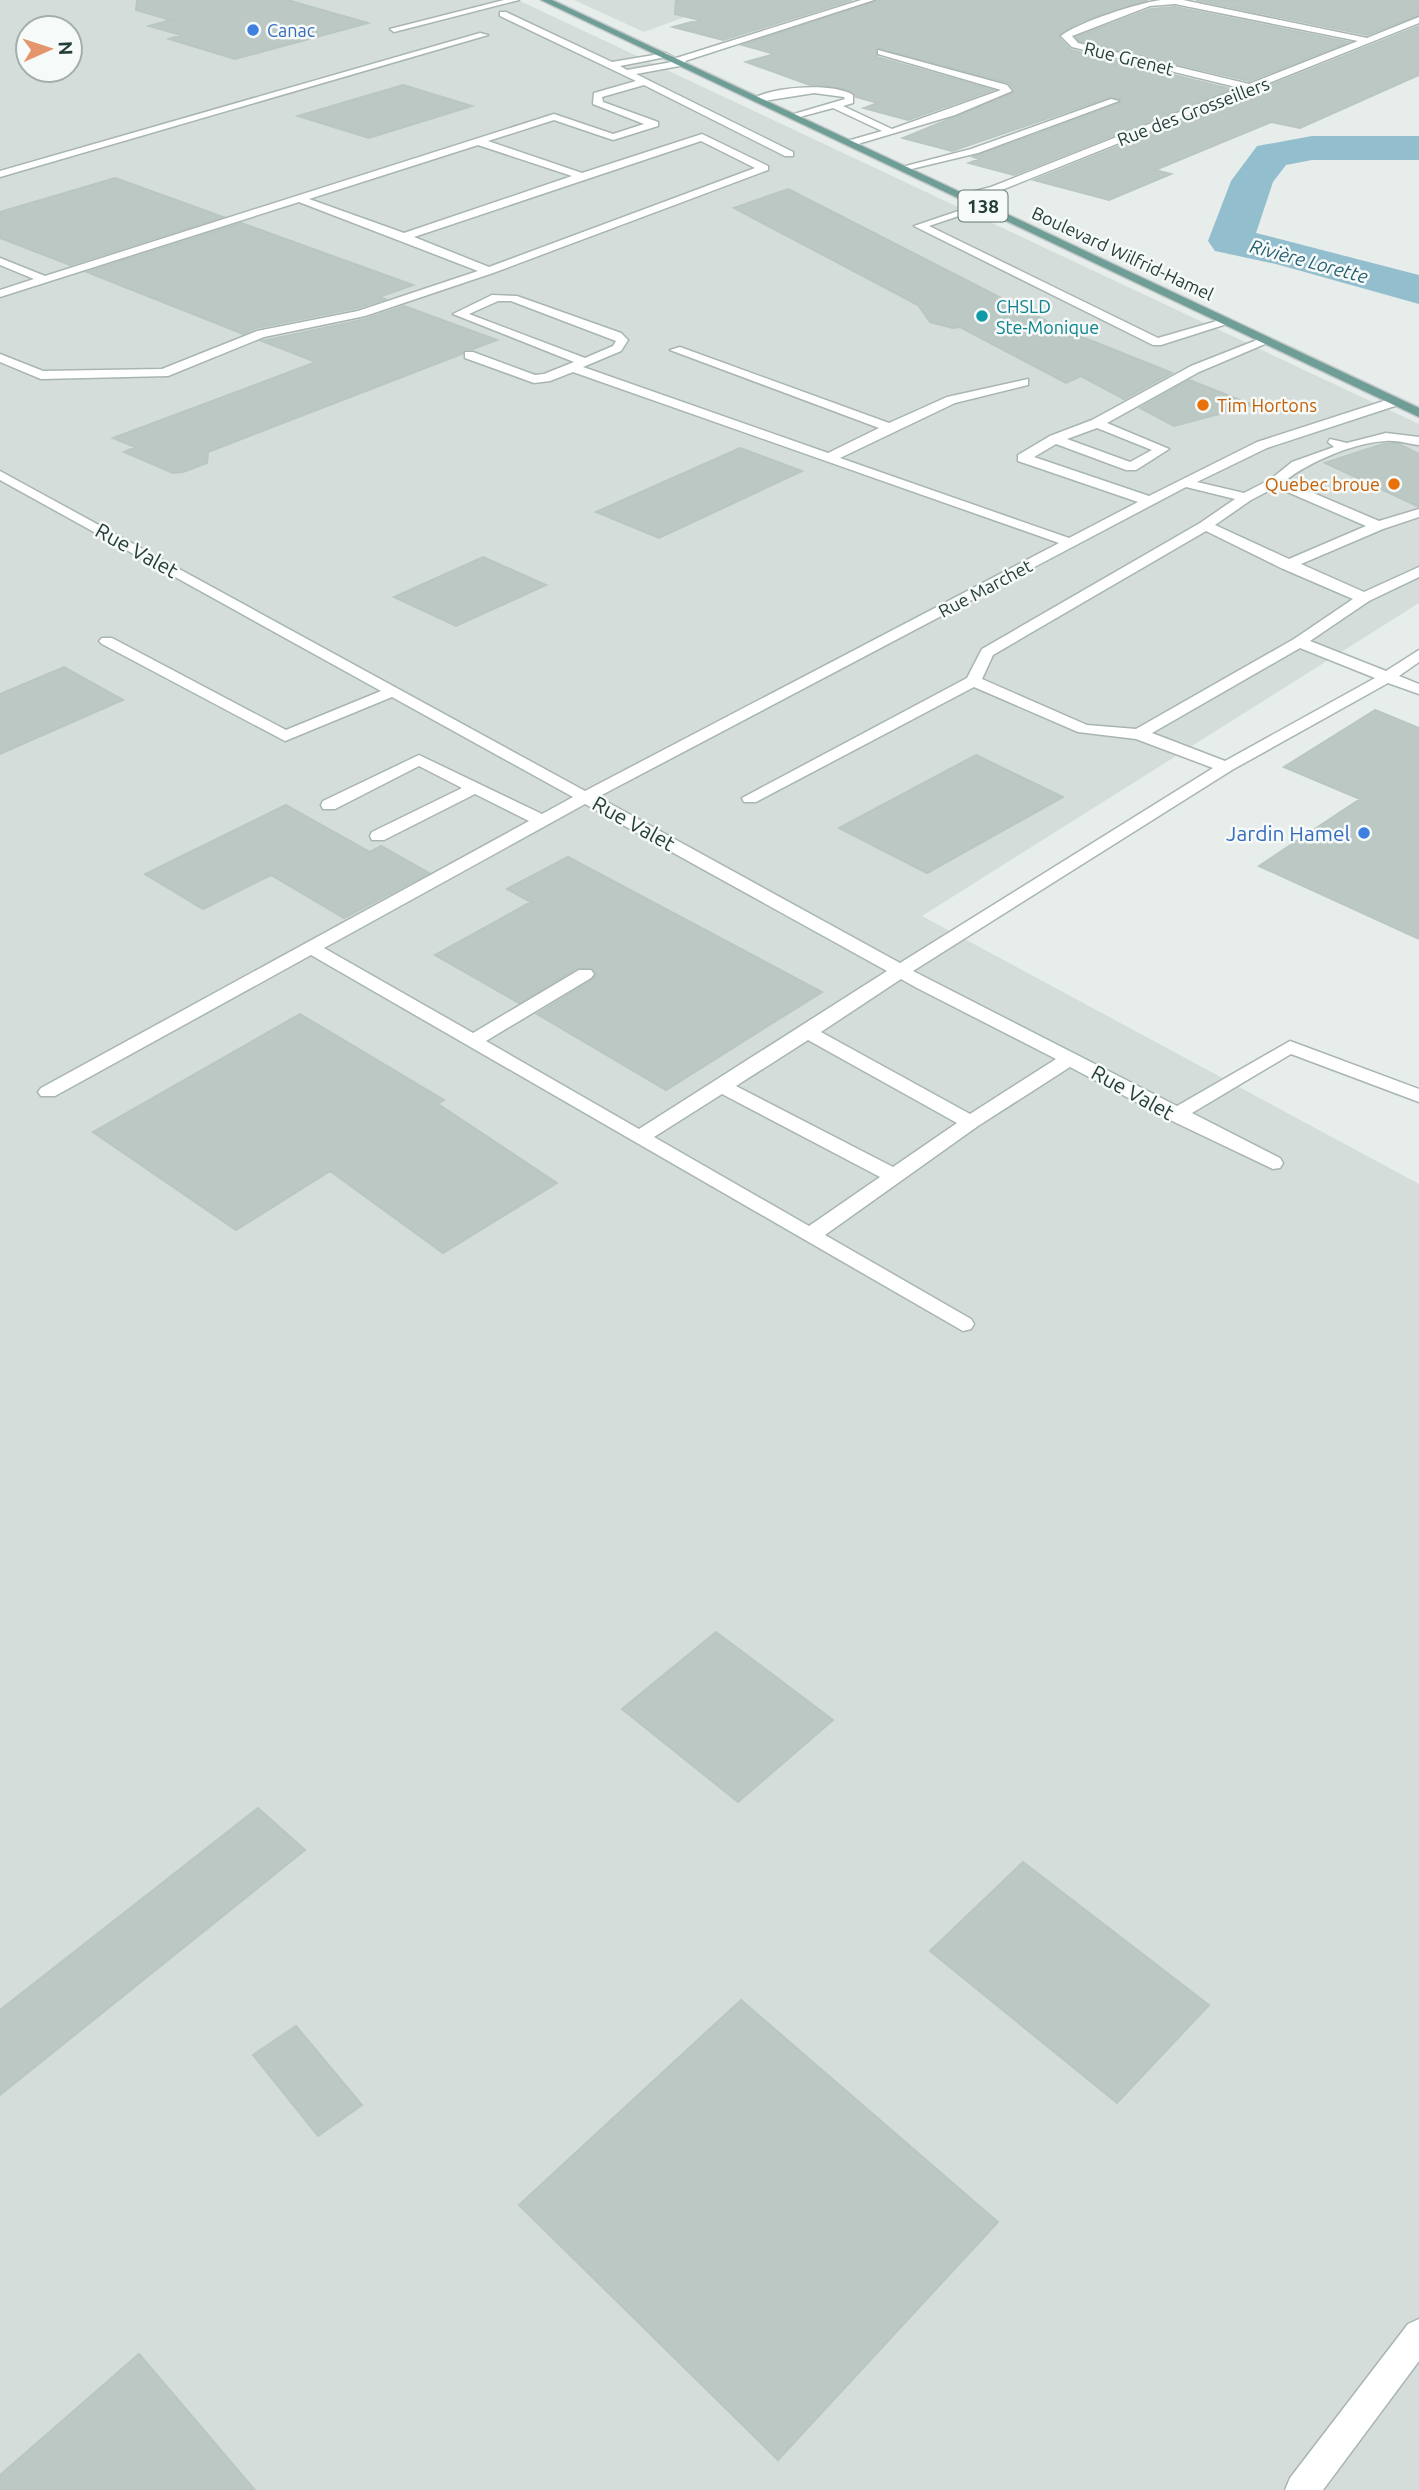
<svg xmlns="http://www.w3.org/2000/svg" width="1419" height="2490" font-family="Ubuntu,sans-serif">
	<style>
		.built { fill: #d4ddda; fill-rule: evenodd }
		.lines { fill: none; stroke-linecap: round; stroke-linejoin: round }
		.river { fill: #93becd; fill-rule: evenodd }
		.building { fill: #bbc8c4; stroke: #b9c6c2; stroke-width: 2 }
		.minor-casing { stroke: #a9b5b2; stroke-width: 3 }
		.major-casing { stroke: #c2c9c8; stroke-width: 3 }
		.minor { fill: #fff; fill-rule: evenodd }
		.major { fill: #6f9e97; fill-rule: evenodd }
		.shop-dot { fill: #3f7fe0; stroke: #f6faf8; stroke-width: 2.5 }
		.culture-dot { fill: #0f9aa8; stroke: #f6faf8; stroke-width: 2.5 }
		.food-dot { fill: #e8710a; stroke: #f6faf8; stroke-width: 2.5 }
		.labels { text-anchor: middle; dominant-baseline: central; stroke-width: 5; stroke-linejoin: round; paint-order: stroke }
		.far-shop-label { font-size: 18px; fill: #366cbe; stroke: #f6faf8; text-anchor: start }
		.far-street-label { font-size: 18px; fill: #263e3a; stroke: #f6faf8 }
		.far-culture-label { font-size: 18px; fill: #0d838f; stroke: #f6faf8; text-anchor: start }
		.far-food-label { font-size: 18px; fill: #c56008; stroke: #f6faf8; text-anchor: start }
		.shield { fill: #f6faf8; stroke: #647673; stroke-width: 2 }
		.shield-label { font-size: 19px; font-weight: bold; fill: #263e3a }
		.far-water-label { font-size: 19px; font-style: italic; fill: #256075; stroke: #f6faf8 }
		.street-label { font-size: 21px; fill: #263e3a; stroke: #f6faf8 }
		.shop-label { font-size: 21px; fill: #366cbe; stroke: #f6faf8; text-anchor: end }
	</style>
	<rect width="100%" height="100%" fill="#e6edeb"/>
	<path class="built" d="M0 0H518L1419 424V603L922 916 1419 1184V2490H0ZM28 28H70V70H28Z
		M574 0H731L644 32Z"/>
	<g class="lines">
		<path class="river" d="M1312 136H1419V160H1312L1286 165 1273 182 1256 233 1419 275V304L1276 264 1215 251 1208 241 1231 181 1257 146Z"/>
	</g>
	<path class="building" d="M137 0H287L368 23 235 59 169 39 181 35 149 26 171 20 136 10Z
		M676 0H852L723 40 673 27 699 20 675 14Z
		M877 0H1148L1080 22 1060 34 1059 38 1071 50 1231 89 1014 175 969 163 979 159 973 157 1120 103 1121 100 1110 97 952 151 903 138 1013 93 1014 89 1009 83 876 48 877 57 993 90 908 120 864 108 878 103 856 97 854 93 844 89 810 85 746 62 775 54 742 45Z
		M1196 0H1419V15L1367 35Z
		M1175 7 1349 42 1249 81 1079 41 1076 37 1151 9Z
		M1419 26V75L1300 128 1271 122 1155 170 1171 174 1109 200 1034 180Z
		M403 85 472 106 369 138 298 116Z
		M115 178 223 217 70 265 0 238V212Z
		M788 189 1062 329 1172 373 1124 399 1081 376 1066 383 960 327 953 328 930 322 918 305 734 208Z
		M241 223 413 285 379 297 385 299 357 308 256 328 243 334 87 272Z
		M404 306 497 340 473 349H465L462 354 208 452 207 463 183 472 173 473 124 452 135 447 113 438 316 362 262 341 366 319Z
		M1189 380 1253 405 1174 426 1140 408Z
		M1383 444H1399L1419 454V507L1325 463Z
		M740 448 802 471 659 538 596 512Z
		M483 557 546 585 456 626 394 597Z
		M64 667 123 700 0 754V694Z
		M1375 710 1419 728V939L1259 866 1360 799 1284 767Z
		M976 755 1063 797 927 873 839 828Z
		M286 805 370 852 381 846 429 873 344 918 271 875 203 909 145 874Z
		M568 857 822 992 666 1090 537 1014 592 980 597 974 593 968H578L519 1003 435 955 531 902 507 889Z
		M300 1014 444 1100 438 1104 557 1183 443 1253 330 1171 236 1230 93 1132Z
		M716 1632 833 1720 738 1802 622 1709Z
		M258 1808 305 1850 0 2095V2010Z
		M1023 1862 1209 2005 1117 2103 930 1951Z
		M741 2000 998 2222 778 2460 519 2205Z
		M296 2026 362 2105 318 2136 253 2055Z
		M139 2354 255 2490H0V2475Z"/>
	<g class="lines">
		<defs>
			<path id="minor" d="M504 0H519L394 32 390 29Z
				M861 0H874L685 61V65L636 74 793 152V156H785L644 85 602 97 603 102 658 122V126L613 140 554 120 488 141 582 173 702 134 768 166V170L493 273 365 316 264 337 168 376 41 379 0 362V354L43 371 162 369 257 331 358 311 478 271 299 202 0 297V290L34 279 0 265V258L45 276 554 114 613 134 644 124 593 104 594 93 636 81 500 16V12H506L612 62 666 53 671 56 620 66 627 70 672 62 673 59ZM701 141 755 168 489 267 414 237ZM478 145 572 176 404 233 309 199Z
				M1161 0H1183L1367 38 1419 17V23L999 191 960 199V195L991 187 1240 88 1072 47 1061 36C1078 22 1139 3 1161 0ZM1175 4 1358 41 1249 84 1078 43 1072 36 1150 6Z
				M480 33 488 35 0 177V171Z
				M878 50 1007 85 1012 91 955 115 851 146 847 145V141L882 131 833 108 792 119 787 116 845 99 844 97 814 93 757 102 752 99C772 87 832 82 853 95V103L843 106 892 129 1001 90 878 54Z
				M1111 99 1119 101 978 153 903 171 898 168 971 149Z
				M979 204 988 206 929 226 1158 338 1227 318 1233 322 1161 345H1153L914 226Z
				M492 295 517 296 621 333 628 340 621 351 583 367 828 453 879 428 670 350 680 347 889 423 947 397 1028 379V385L955 403 840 458 1069 538 1138 502 1018 461V455L1050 436 1092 420 1191 366 1262 338 1272 341 1199 372 1107 423 1169 449 1136 470H1126L1056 444 1034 457 1149 496 1257 442 1390 399H1398V405L1267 448 1197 482 1244 493 1271 479 1292 462 1334 447 1328 442 1330 439 1347 443 1386 433 1419 437V445C1409 444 1397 440 1386 441 1356 442 1308 462 1285 481L1379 521 1419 509V517L1383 529 1301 564 1364 592 1419 567V577L1369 601 1310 641 1386 671 1419 650V662L1399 676 1419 684V694L1388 683 1232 770 913 971 1177 1106 1290 1041 1419 1089V1102L1291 1054 1192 1113 1280 1158 1283 1163 1280 1168 1273 1169 1168 1119 1070 1067 978 1126 825 1235 971 1319 974 1324 971 1329 963 1331 311 955 55 1096H41L38 1092 41 1088 529 821 475 794 384 840H372L370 836 372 832 462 788 419 766 335 809H323L321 805 323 801 419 755 542 814 573 797 392 697 285 741 102 644 99 641 102 638H112L286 730 381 691 0 480V471L585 791 1059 543 573 372 550 381 534 383 465 358V352H473L535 375 544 374 574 362 453 314ZM498 301H511L616 341 613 346 585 358 469 314ZM1097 428 1152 450 1130 462 1067 439ZM1186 487 1235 499 1200 523 982 649 967 678 742 798 744 802H756L974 687 1078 732 1136 739 1213 768 900 963 598 797ZM1276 487 1366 526 1289 559 1215 525 1251 500ZM1206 531 1281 568 1353 599 1294 639 1136 729 1087 725 982 679 993 655ZM1300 648 1375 678 1225 761 1152 733ZM585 804 887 971 639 1129 486 1041 591 978 594 974 591 970H579L473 1033 324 948ZM901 979 917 988 1056 1059 970 1114 821 1032ZM808 1040 957 1123 893 1167 736 1086ZM722 1094 880 1177 809 1226 654 1137Z
				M1419 2319V2361L1323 2490H1285L1290 2478 1408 2324Z"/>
			<path id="major" d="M541 0H552L1419 408V417Z"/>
		</defs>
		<use href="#minor" class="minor-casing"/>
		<use href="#major" class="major-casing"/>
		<use href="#minor" class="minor"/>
		<use href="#major" class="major"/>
	</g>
	<g class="shop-dot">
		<circle cx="253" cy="30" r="7"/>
		<circle cx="1364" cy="833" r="7"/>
	</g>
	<circle class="culture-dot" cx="982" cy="316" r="7"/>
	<g class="food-dot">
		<circle cx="1203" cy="405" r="7"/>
		<circle cx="1394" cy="484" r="7"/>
	</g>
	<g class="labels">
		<g class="far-shop-label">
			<text x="267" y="30">Canac</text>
		</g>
		<g class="far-street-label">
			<text transform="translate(1129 58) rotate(14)">Rue Grenet</text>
			<text transform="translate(1193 111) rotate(-21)">Rue des Grosseillers</text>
			<text transform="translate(1123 253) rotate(25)">Boulevard Wilfrid-Hamel</text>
			<text transform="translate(985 588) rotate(-28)">Rue Marchet</text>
		</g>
		<g class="far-culture-label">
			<text x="996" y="306">CHSLD<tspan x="996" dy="21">Ste-Monique</tspan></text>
		</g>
		<g class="far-food-label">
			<text x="1217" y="405">Tim Hortons</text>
			<text x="1380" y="484" text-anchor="end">Quebec broue</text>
		</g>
		<rect class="shield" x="958.5" y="190.5" width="49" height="31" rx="5"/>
		<g class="shield-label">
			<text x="983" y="206">138</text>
		</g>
		<g class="far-water-label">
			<text transform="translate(1309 261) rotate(15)">Rivière Lorette</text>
		</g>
		<g class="street-label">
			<text transform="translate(137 550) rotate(29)">Rue Valet</text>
			<text transform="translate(634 823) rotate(29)">Rue Valet</text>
			<text transform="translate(1133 1092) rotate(29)">Rue Valet</text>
		</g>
		<g class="shop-label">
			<text x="1350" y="833">Jardin Hamel</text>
		</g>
	</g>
	<g transform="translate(49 49) rotate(87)"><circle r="33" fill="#f6faf8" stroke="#a3afac" stroke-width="2"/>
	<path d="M0-5L12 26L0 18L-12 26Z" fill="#e5956c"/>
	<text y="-10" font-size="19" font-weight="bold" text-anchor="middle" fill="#263e3a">N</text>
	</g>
</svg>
